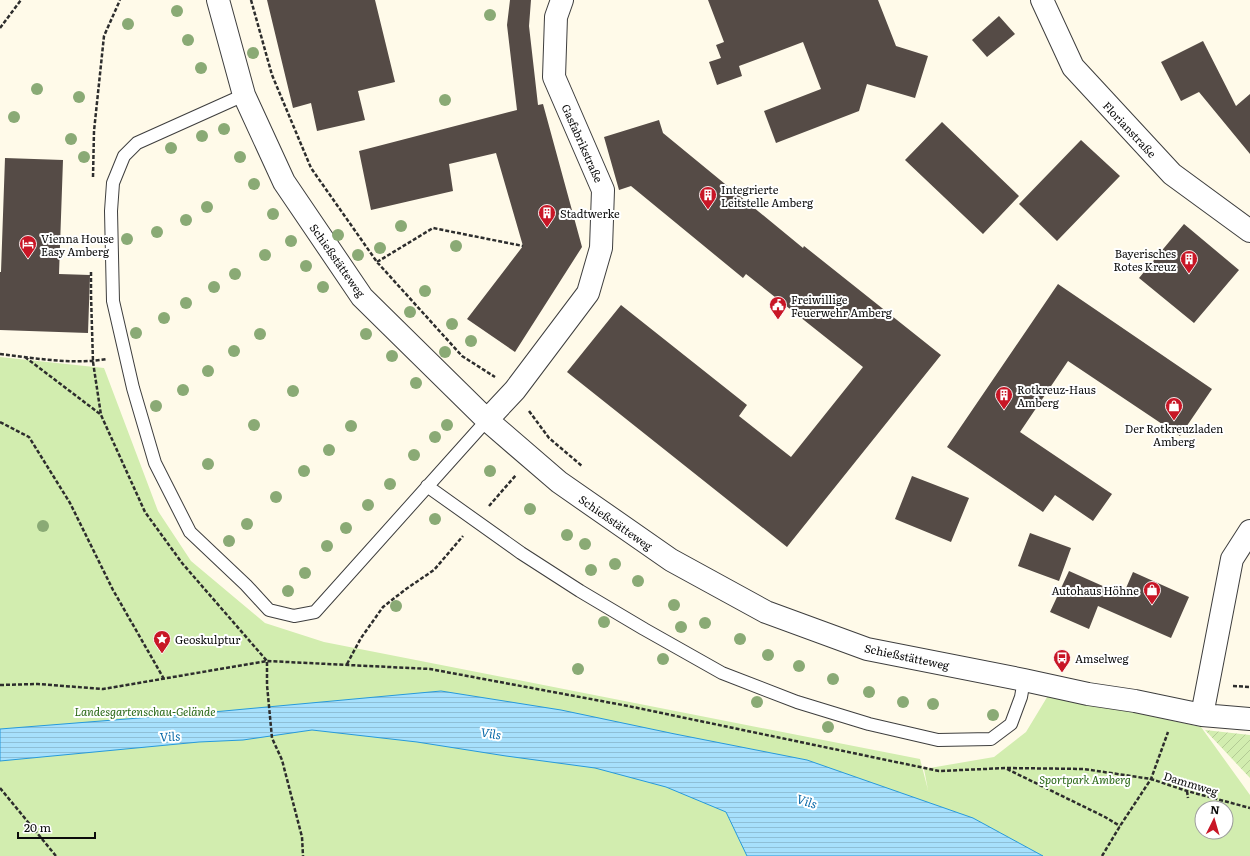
<svg xmlns="http://www.w3.org/2000/svg" width="1250" height="856" font-family="Literata,serif">
	<style>
		.park { fill: #d2edaf; fill-rule: evenodd }
		.garden { fill: url(#garden-furrows) }
		.water { fill: url(#water-rules); stroke: #279adb }
		.building { fill: #554b46 }
		.lines { fill: none; stroke-linecap: round; stroke-linejoin: round }
		.service-casing { stroke: #3e3e3e; stroke-width: 14 }
		.minor-casing { stroke: #3e3e3e; stroke-width: 24 }
		.path { stroke: #2d2d2d; stroke-width: 2.5; stroke-dasharray: 4 2; stroke-linecap: butt }
		.service { stroke: #fff; stroke-width: 12 }
		.minor { stroke: #fff; stroke-width: 22 }
		.tree { fill: #8aaa75 }
		.labels { text-anchor: middle; dominant-baseline: central; stroke-width: 4; stroke-linejoin: round; paint-order: stroke }
		.street-label { font-size: 11px; fill: #0b0b0b; stroke: #fff }
		.poi-label { font-size: 11px; fill: #0b0b0b; stroke: #fff; text-anchor: start }
		.park-label { font-size: 11px; font-style: italic; fill: #2a6816; stroke: #fff }
		.water-label { font-size: 12px; font-style: italic; fill: #0969a8; stroke: #fff }
	</style>
	<defs>
		<pattern id="garden-furrows" width="10" height="10" patternUnits="userSpaceOnUse"><rect width="10" height="10" fill="#d2edaf"/><path d="M-1 1l2-2M0 10L10 0M9 11l2-2" fill="none" stroke="#b3ca95"/></pattern>
		<pattern id="water-rules" width="6" height="5" patternUnits="userSpaceOnUse"><rect width="6" height="5" fill="#a7e0fc"/><path d="M0 2.5h6" fill="none" stroke="#8ebfd7"/></pattern>
	</defs>
	<rect width="100%" height="100%" fill="#fffae9"/>
	<path class="park" d="M0 357 104 368 158 511 191 561 265 623 324 642 920 759 928 790 924 769 994 757 1026 732 1049 694 1201 727 1250 795V856H0ZM1202 808H1226V832H1202Z"/>
	<path class="garden" d="M1205 730 1250 735V778Z"/>
	<path class="water" d="M441 691 561 710 675 734 807 760 973 818 1043 856H747L726 812 666 787 595 768 506 756 417 742 312 730 243 740 199 742 0 761V729L202 713Z"/>
	<path class="building" d="M267 0H375L395 82 358 91 365 120 317 131 311 103 293 108Z
		M510 0H531L529 26 538 105 543 104 582 247 515 352 467 319 523 246 496 153 449 164 453 191 371 210 359 151 517 110 507 25Z
		M708 0H878L896 46 928 56 915 98 867 84 859 111 776 143 764 111 821 89 803 42 739 66 742 76 717 85 709 62 721 58 716 45 724 42Z
		M999 16 1015 34 987 57 972 40Z
		M1203 41 1236 106 1250 94V154L1199 92 1181 101 1161 62Z
		M659 120 663 133 803 248 804 246 941 355 787 547 567 372 621 305 747 405 739 416 791 457 863 367 746 274 743 278 631 186 619 190 604 137Z
		M942 122 1019 196 983 234 905 160Z
		M1081 140 1120 176 1057 241 1019 204Z
		M5 158 63 160 59 274 90 275 88 333 0 330V272H1Z
		M1184 224 1239 270 1194 323 1139 278Z
		M1058 284 1212 389 1180 436 1068 361 1020 432 1112 494 1093 521 1055 495 1043 512 947 447Z
		M912 476 969 498 951 542 895 519Z
		M1030 533 1071 548 1059 581 1018 566Z
		M1069 571 1123 595 1133 572 1189 597 1171 638 1098 606 1089 629 1050 612Z"/>
	<g class="lines">
		<defs>
			<path id="service" d="M244 95 137 143 124 156 113 183 111 211 113 301 133 388 155 463 190 532 246 585 269 610 294 616 315 612 487 420
				M427 486 521 553 580 591 644 629 722 673 797 702 869 724 938 740 991 739 1011 724 1021 697 1024 680"/>
			<path id="minor" d="M218 0 244 95 284 182 362 297 487 420 559 482 671 560 766 612 867 649 1024 680 1088 694 1135 701 1202 715 1250 719
				M1042 0 1073 67 1172 174 1250 231
				M487 420 515 390 588 293 601 248 603 190 554 77 556 17 562 0
				M1202 715 1232 559 1250 531"/>
		</defs>
		<use href="#service" class="service-casing"/>
		<use href="#minor" class="minor-casing"/>
		<path class="path" d="M251 0 272 75 311 168 377 262 462 356 495 377
			M0 28 21 0
			M93 177 94 131 104 36 120 0
			M377 262 433 228 523 246
			M91 272V295L93 362 101 415 145 512 182 563 267 661V685L272 738 282 760 302 837 303 856
			M0 354C35 358 72 365 107 359
			M25 357 100 414
			M529 411 549 438 582 466
			M0 422 29 437 70 503 113 590 164 679
			M489 506 516 475
			M347 664 361 638 383 607 406 589 434 570 463 536
			M0 685 38 684 103 689 267 661 430 669 628 706 939 771 1007 768 1084 769 1151 779 1187 791 1250 808
			M1233 686 1250 687
			M1007 769 1105 817 1120 826
			M0 788 56 856
			M1187 791 1188 798
			M1102 856 1120 826 1151 779 1168 732"/>
		<use href="#service" class="service"/>
		<use href="#minor" class="minor"/>
	</g>
	<g class="tree">
		<circle cx="177" cy="11" r="6"/>
		<circle cx="490" cy="15" r="6"/>
		<circle cx="128" cy="24" r="6"/>
		<circle cx="188" cy="40" r="6"/>
		<circle cx="253" cy="53" r="6"/>
		<circle cx="201" cy="68" r="6"/>
		<circle cx="37" cy="89" r="6"/>
		<circle cx="79" cy="97" r="6"/>
		<circle cx="445" cy="100" r="6"/>
		<circle cx="14" cy="117" r="6"/>
		<circle cx="224" cy="129" r="6"/>
		<circle cx="202" cy="136" r="6"/>
		<circle cx="71" cy="139" r="6"/>
		<circle cx="171" cy="148" r="6"/>
		<circle cx="84" cy="157" r="6"/>
		<circle cx="240" cy="157" r="6"/>
		<circle cx="254" cy="184" r="6"/>
		<circle cx="207" cy="207" r="6"/>
		<circle cx="273" cy="214" r="6"/>
		<circle cx="186" cy="220" r="6"/>
		<circle cx="401" cy="226" r="6"/>
		<circle cx="157" cy="232" r="6"/>
		<circle cx="338" cy="235" r="6"/>
		<circle cx="127" cy="239" r="6"/>
		<circle cx="291" cy="241" r="6"/>
		<circle cx="456" cy="246" r="6"/>
		<circle cx="380" cy="248" r="6"/>
		<circle cx="265" cy="255" r="6"/>
		<circle cx="358" cy="255" r="6"/>
		<circle cx="306" cy="266" r="6"/>
		<circle cx="235" cy="274" r="6"/>
		<circle cx="214" cy="287" r="6"/>
		<circle cx="323" cy="287" r="6"/>
		<circle cx="425" cy="291" r="6"/>
		<circle cx="186" cy="303" r="6"/>
		<circle cx="410" cy="312" r="6"/>
		<circle cx="164" cy="318" r="6"/>
		<circle cx="452" cy="324" r="6"/>
		<circle cx="136" cy="333" r="6"/>
		<circle cx="260" cy="334" r="6"/>
		<circle cx="366" cy="334" r="6"/>
		<circle cx="471" cy="341" r="6"/>
		<circle cx="234" cy="351" r="6"/>
		<circle cx="445" cy="352" r="6"/>
		<circle cx="392" cy="356" r="6"/>
		<circle cx="208" cy="371" r="6"/>
		<circle cx="416" cy="383" r="6"/>
		<circle cx="183" cy="390" r="6"/>
		<circle cx="293" cy="391" r="6"/>
		<circle cx="156" cy="406" r="6"/>
		<circle cx="254" cy="425" r="6"/>
		<circle cx="447" cy="425" r="6"/>
		<circle cx="351" cy="426" r="6"/>
		<circle cx="435" cy="437" r="6"/>
		<circle cx="329" cy="450" r="6"/>
		<circle cx="414" cy="455" r="6"/>
		<circle cx="208" cy="464" r="6"/>
		<circle cx="304" cy="471" r="6"/>
		<circle cx="490" cy="471" r="6"/>
		<circle cx="390" cy="484" r="6"/>
		<circle cx="276" cy="497" r="6"/>
		<circle cx="368" cy="505" r="6"/>
		<circle cx="530" cy="509" r="6"/>
		<circle cx="435" cy="519" r="6"/>
		<circle cx="247" cy="524" r="6"/>
		<circle cx="43" cy="526" r="6"/>
		<circle cx="346" cy="528" r="6"/>
		<circle cx="567" cy="535" r="6"/>
		<circle cx="229" cy="541" r="6"/>
		<circle cx="585" cy="544" r="6"/>
		<circle cx="327" cy="546" r="6"/>
		<circle cx="615" cy="564" r="6"/>
		<circle cx="591" cy="570" r="6"/>
		<circle cx="305" cy="573" r="6"/>
		<circle cx="638" cy="581" r="6"/>
		<circle cx="288" cy="591" r="6"/>
		<circle cx="674" cy="605" r="6"/>
		<circle cx="396" cy="606" r="6"/>
		<circle cx="604" cy="622" r="6"/>
		<circle cx="705" cy="623" r="6"/>
		<circle cx="681" cy="627" r="6"/>
		<circle cx="740" cy="639" r="6"/>
		<circle cx="768" cy="655" r="6"/>
		<circle cx="663" cy="659" r="6"/>
		<circle cx="799" cy="666" r="6"/>
		<circle cx="578" cy="669" r="6"/>
		<circle cx="833" cy="679" r="6"/>
		<circle cx="869" cy="692" r="6"/>
		<circle cx="757" cy="702" r="6"/>
		<circle cx="903" cy="702" r="6"/>
		<circle cx="933" cy="704" r="6"/>
		<circle cx="993" cy="715" r="6"/>
		<circle cx="828" cy="727" r="6"/>
	</g>
	<defs>
		<symbol id="building-pin" viewBox="-11 -11 22 30"><path d="M0 17L-7.5 6A9.5 9.5 0 1 1 7.5 6Z" fill="#c81626" stroke="#fff"/><path d="M-4-6H4V6H1V3H-1V6H-4ZM-2.5-4.3h1.7v1.8h-1.7ZM.8-4.3h1.7v1.8H.8ZM-2.5-1h1.7V.8h-1.7ZM.8-1h1.7V.8H.8Z" fill="#fff"/></symbol>
		<symbol id="hotel-pin" viewBox="-11 -11 22 30"><path d="M0 17L-7.5 6A9.5 9.5 0 1 1 7.5 6Z" fill="#c81626" stroke="#fff"/><path d="M-6-4.5h1.5V1H6V5H4.5V3h-9V5H-6ZM-4 0a1.8 1.8 0 1 1 3.6 0ZM.5 0V-2.5h3Q6-2.5 6 0Z" fill="#fff"/></symbol>
		<symbol id="civic-pin" viewBox="-11 -11 22 30"><path d="M0 17L-7.5 6A9.5 9.5 0 1 1 7.5 6Z" fill="#c81626" stroke="#fff"/><path d="M-.6-6.5H3V-4.5H.6V-3L4-1V1h2V6H-6V1h2V-1L-.6-3ZM-1.2 2.5V6h2.4V2.5Z" fill="#fff"/></symbol>
		<symbol id="shop-pin" viewBox="-11 -11 22 30"><path d="M0 17L-7.5 6A9.5 9.5 0 1 1 7.5 6Z" fill="#c81626" stroke="#fff"/><path d="M-5-2.5h2.3a2.7 3.5 0 0 1 5.4 0H5L5.5 6h-11ZM-1.5-2.5h3a1.5 2.3 0 0 0-3 0Z" fill="#fff"/></symbol>
		<symbol id="sight-pin" viewBox="-11 -11 22 30"><path d="M0 17L-7.5 6A9.5 9.5 0 1 1 7.5 6Z" fill="#c81626" stroke="#fff"/><path d="M0-6L1.8-2.2L6-1.7L2.9 1.2L3.7 5.4L0 3.3L-3.7 5.4L-2.9 1.2L-6-1.7L-1.8-2.2Z" fill="#fff"/></symbol>
		<symbol id="bus-pin" viewBox="-11 -11 22 30"><path d="M0 17L-7.5 6A9.5 9.5 0 1 1 7.5 6Z" fill="#c81626" stroke="#fff"/><path d="M-5-6H5V4H4V6H2V4H-2V6H-4V4H-5ZM-3.5-4V0h7V-4ZM-3.5 1.2v1.5H-2V1.2ZM2 1.2v1.5H3.5V1.2Z" fill="#fff"/></symbol>
	</defs>
	<g fill-rule="evenodd">
		<use href="#building-pin" x="698" y="185" width="20" height="27"/>
		<use href="#building-pin" x="537" y="203" width="20" height="27"/>
		<use href="#hotel-pin" x="18" y="234" width="20" height="27"/>
		<use href="#building-pin" x="1179" y="249" width="20" height="27"/>
		<use href="#civic-pin" x="768" y="295" width="20" height="27"/>
		<use href="#building-pin" x="994" y="385" width="20" height="27"/>
		<use href="#shop-pin" x="1164" y="396" width="20" height="27"/>
		<use href="#shop-pin" x="1142" y="580" width="20" height="27"/>
		<use href="#sight-pin" x="152" y="629" width="20" height="27"/>
		<use href="#bus-pin" x="1052" y="648" width="20" height="27"/>
	</g>
	<g class="labels">
		<g class="street-label">
			<text transform="translate(1130 129) rotate(47)">Florianstraße</text>
			<text transform="translate(583 143) rotate(66)">Gasfabrikstraße</text>
			<text transform="translate(338 260) rotate(55)">Schießstätteweg</text>
			<text transform="translate(616 522) rotate(35)">Schießstätteweg</text>
			<text transform="translate(907 656) rotate(12)">Schießstätteweg</text>
			<text transform="translate(1191 783) rotate(17)">Dammweg</text>
		</g>
		<g class="poi-label">
			<text x="721" y="189">Integrierte<tspan x="721" dy="13">Leitstelle Amberg</tspan></text>
			<text x="560" y="213">Stadtwerke</text>
			<text x="41" y="238">Vienna House<tspan x="41" dy="13">Easy Amberg</tspan></text>
			<text x="1176" y="253" text-anchor="end">Bayerisches<tspan x="1176" dy="13">Rotes Kreuz</tspan></text>
			<text x="791" y="299">Freiwillige<tspan x="791" dy="13">Feuerwehr Amberg</tspan></text>
			<text x="1017" y="389">Rotkreuz-Haus<tspan x="1017" dy="13">Amberg</tspan></text>
			<text x="1174" y="428" text-anchor="middle">Der Rotkreuzladen<tspan x="1174" dy="13">Amberg</tspan></text>
			<text x="1139" y="590" text-anchor="end">Autohaus Höhne</text>
			<text x="175" y="639">Geoskulptur</text>
			<text x="1075" y="658">Amselweg</text>
		</g>
		<g class="park-label">
			<text x="145" y="711">Landesgartenschau-Gelände</text>
			<text x="1085" y="779">Sportpark Amberg</text>
		</g>
		<g class="water-label">
			<text transform="translate(491 733) rotate(8)">Vils</text>
			<text transform="translate(170 736) rotate(-3)">Vils</text>
			<text transform="translate(807 801) rotate(18)">Vils</text>
		</g>
	</g>
	<g transform="translate(1214 820) rotate(5)"><circle r="19" fill="#ffffff" stroke="#9d9d9d"/>
	<path d="M0-3L7 15L0 10L-7 15Z" fill="#c81626"/>
	<text y="-6" font-size="11" font-weight="bold" text-anchor="middle" fill="#0b0b0b">N</text>
	</g>
	<path d="M18 832v6h77v-6" fill="none" stroke="#0b0b0b" stroke-width="2"/>
	<text x="24" y="832" font-size="12" fill="#0b0b0b" stroke="#ffffff" stroke-width="3" paint-order="stroke">20 m</text>
</svg>
